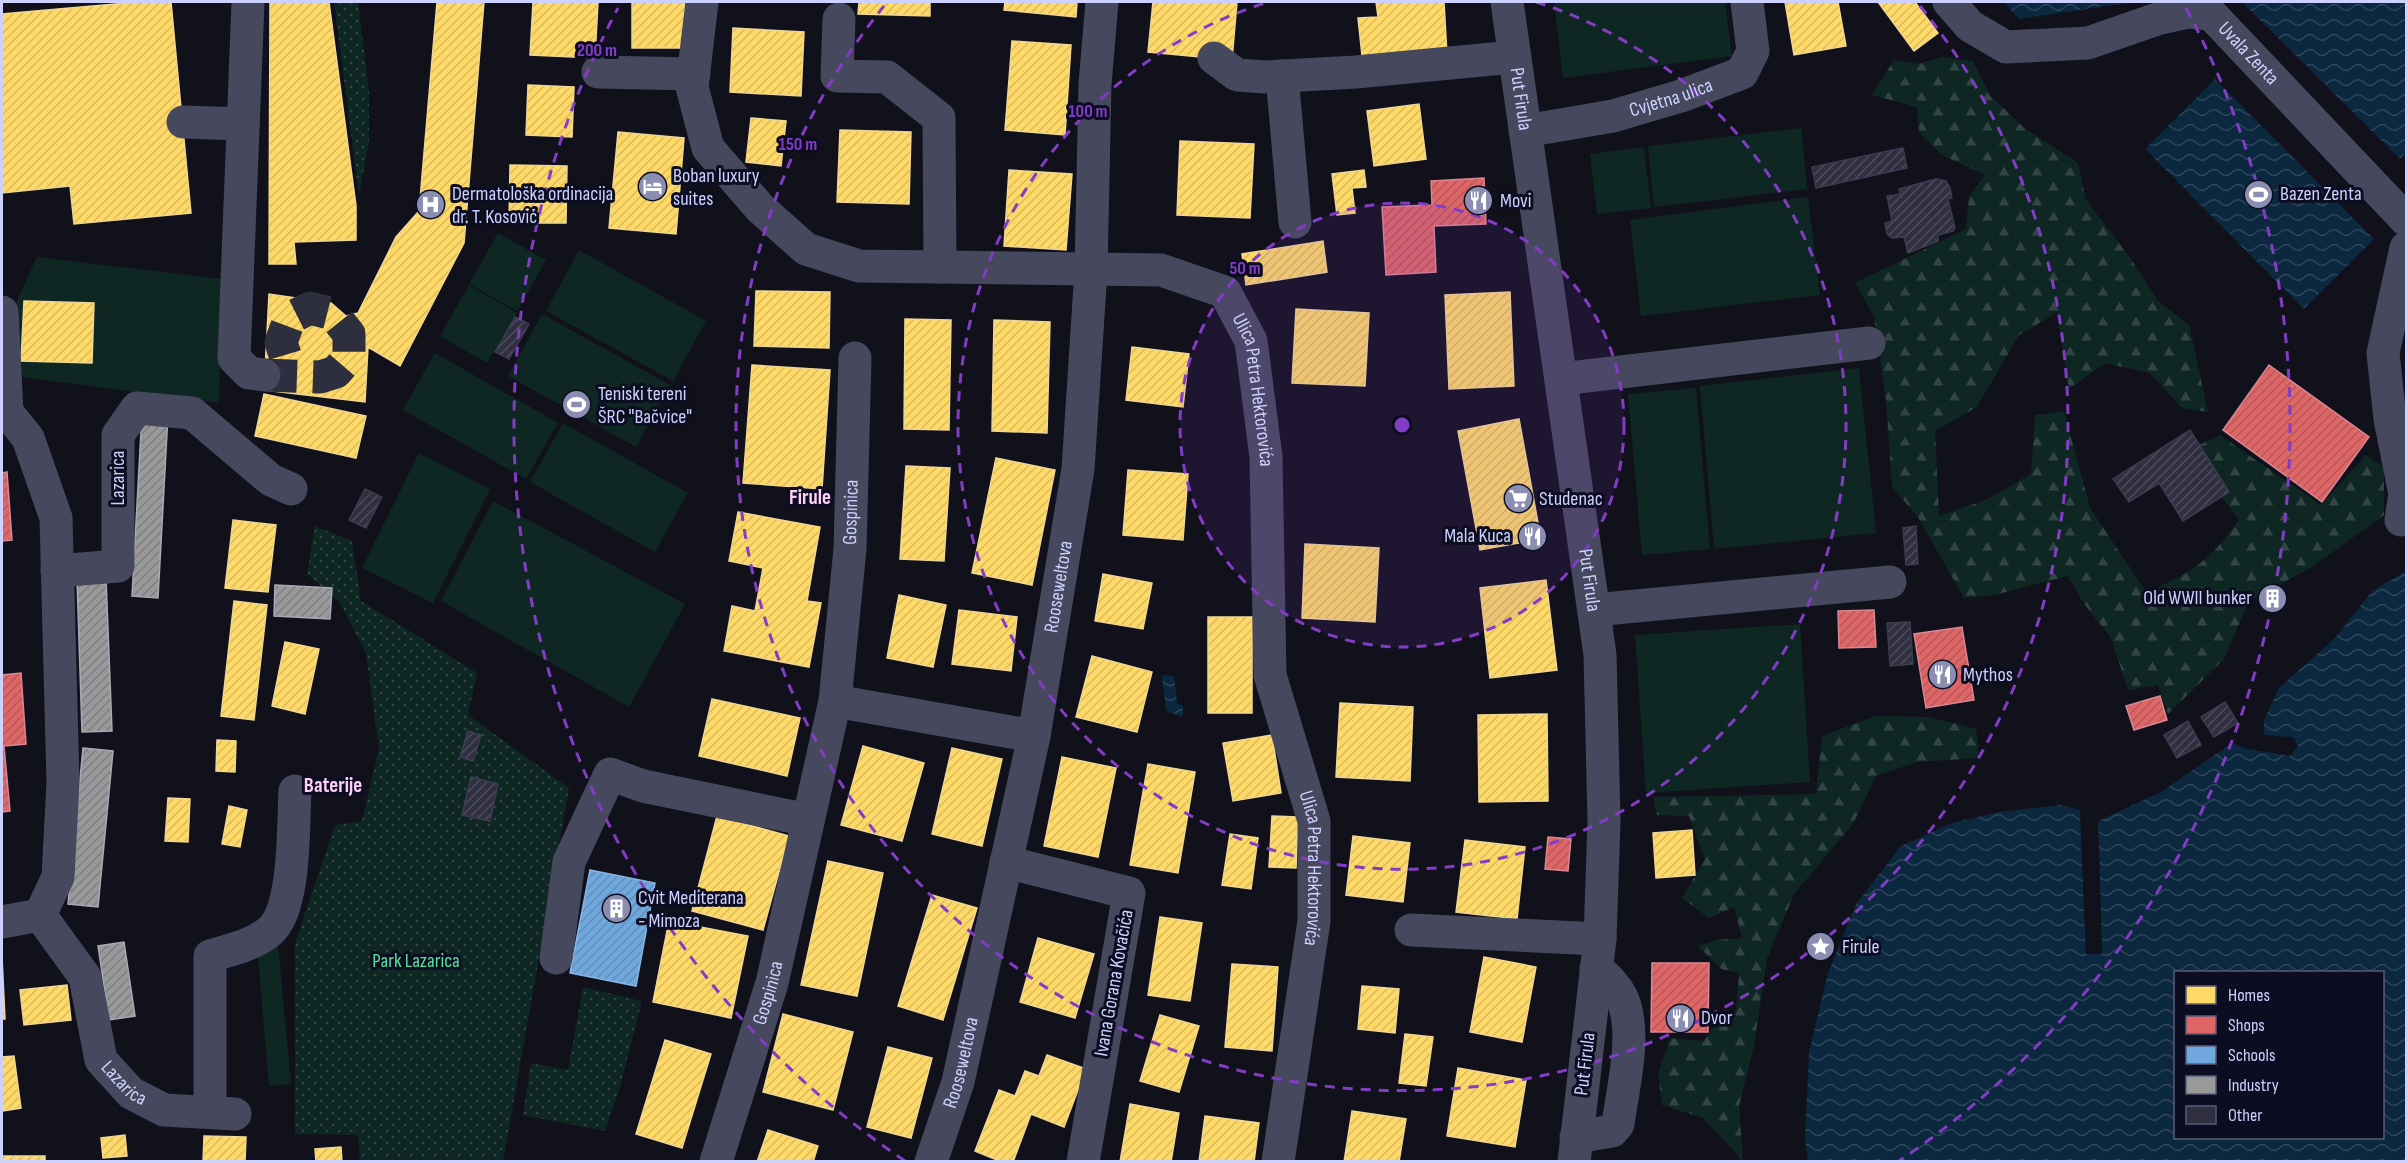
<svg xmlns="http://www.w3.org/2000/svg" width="2408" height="1163" font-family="'Sofia Sans Condensed',sans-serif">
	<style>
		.grass { fill: url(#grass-dots) }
		.forest { fill: url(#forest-firs) }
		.garden { fill: #0f2723 }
		.water { fill: url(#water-waves); fill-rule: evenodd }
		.pier { fill: #11111c }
		.homes { fill: url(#homes-hatch); stroke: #f0d794; stroke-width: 1.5 }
		.shops { fill: url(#shops-hatch); stroke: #da8694; stroke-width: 1.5 }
		.schools { fill: url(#schools-hatch); stroke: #8bb4e6; stroke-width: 1.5 }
		.industry { fill: url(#industry-hatch); stroke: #a9aab8; stroke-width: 1.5 }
		.building { fill: url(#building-hatch); stroke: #3b3c50; stroke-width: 1.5 }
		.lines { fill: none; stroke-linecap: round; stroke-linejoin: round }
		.minor-tunnel { stroke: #2d2e3e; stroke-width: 33; stroke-dasharray: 33 16; stroke-linecap: butt }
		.minor { stroke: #46495d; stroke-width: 33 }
		.ring { fill: none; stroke: #833cc5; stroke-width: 3; stroke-dasharray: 10 8 }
		.labels { text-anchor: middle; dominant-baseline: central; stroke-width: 6; stroke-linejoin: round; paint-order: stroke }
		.street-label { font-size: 20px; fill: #cdd1ff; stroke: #0c0d21 }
		.poi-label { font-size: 20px; fill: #cdd1ff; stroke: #0c0d21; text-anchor: start }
		.park-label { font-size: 20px; fill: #55e2a1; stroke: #0c0d21 }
		.neighbourhood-label { font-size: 21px; font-weight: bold; fill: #ffcff8; stroke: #0c0d21 }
		.centre { fill: #833cc5; stroke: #0c0d21; stroke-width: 3 }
		.ring-label { font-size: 18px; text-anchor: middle; font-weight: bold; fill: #833cc5; stroke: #0c0d21; stroke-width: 6; stroke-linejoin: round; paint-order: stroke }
	</style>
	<defs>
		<pattern id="grass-dots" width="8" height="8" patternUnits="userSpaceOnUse" patternTransform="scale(1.5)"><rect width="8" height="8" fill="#0f2723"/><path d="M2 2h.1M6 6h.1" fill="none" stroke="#314544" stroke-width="1.8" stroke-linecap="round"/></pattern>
		<pattern id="forest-firs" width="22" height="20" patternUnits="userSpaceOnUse" patternTransform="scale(1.5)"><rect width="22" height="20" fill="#0f2723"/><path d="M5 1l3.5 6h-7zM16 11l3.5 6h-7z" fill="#314544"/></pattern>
		<pattern id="water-waves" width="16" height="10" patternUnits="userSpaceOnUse" patternTransform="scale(1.5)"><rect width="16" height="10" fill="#0b283f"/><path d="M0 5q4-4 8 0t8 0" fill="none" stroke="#2d465c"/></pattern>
		<pattern id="homes-hatch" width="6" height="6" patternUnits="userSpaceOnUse" patternTransform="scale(1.5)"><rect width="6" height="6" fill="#ffd966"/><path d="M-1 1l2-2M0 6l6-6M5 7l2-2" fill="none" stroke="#d8ba61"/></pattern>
		<pattern id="shops-hatch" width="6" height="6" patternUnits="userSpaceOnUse" patternTransform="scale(1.5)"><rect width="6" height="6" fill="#e06666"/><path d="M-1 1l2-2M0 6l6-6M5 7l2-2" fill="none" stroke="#af5a5e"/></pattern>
		<pattern id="schools-hatch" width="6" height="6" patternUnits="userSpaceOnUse" patternTransform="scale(1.5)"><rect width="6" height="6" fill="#6fa8dc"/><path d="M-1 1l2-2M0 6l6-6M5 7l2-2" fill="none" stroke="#638eb8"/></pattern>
		<pattern id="industry-hatch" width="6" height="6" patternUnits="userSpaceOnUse" patternTransform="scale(1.5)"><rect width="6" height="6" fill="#999"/><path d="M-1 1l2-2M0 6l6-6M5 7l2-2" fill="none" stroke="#7e7e82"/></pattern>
		<pattern id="building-hatch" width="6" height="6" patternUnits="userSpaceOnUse" patternTransform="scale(1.5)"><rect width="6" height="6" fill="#2f2f3f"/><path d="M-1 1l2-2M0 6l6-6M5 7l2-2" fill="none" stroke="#4c4c5c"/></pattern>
	</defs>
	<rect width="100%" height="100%" fill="#11111c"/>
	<path class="grass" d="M334 2H358L369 91V140L359 196Z
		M315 526 352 541 361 601 477 673 468 715 569 788 503 1161H360L358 1135 295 1134V943L335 825 362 821 379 748 366 653 339 601 307 574Z
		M583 987 642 1001 620 1087 605 1131 523 1115 531 1063 568 1070Z"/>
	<path class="forest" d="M1942 57 1973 61 1989 94 2024 128 2078 163 2086 200 2131 259 2158 301 2189 325 2208 412 2182 408 2150 373 2105 363 2069 389 2057 312 2018 336 1977 407 1935 431 1939 516 1988 499 2031 474 2035 416 2064 411 2090 508 2146 592C2191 574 2211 560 2239 520L2220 495 2197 446 2220 435 2321 505 2366 455 2384 468V515L2312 567 2249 601 2224 659 2168 714 2158 685 2128 690 2111 638 2082 601 2068 576 1994 595 1964 598 1918 517 1892 487 1886 400 1874 316 1855 283 1966 229 1969 196 1985 175 1942 155 1919 132 1917 107 1872 95 1894 60 1919 64Z
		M1876 716 1929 717 1976 729 1979 758 1917 762 1876 776 1853 824 1794 894 1767 958 1754 1045 1739 1106 1743 1161 1703 1118 1662 1105 1658 1074 1670 1038 1704 1041 1724 1010 1736 1011 1739 973 1721 969 1698 946 1716 940 1742 938 1734 907 1709 918 1682 898 1705 859 1689 816 1657 815 1653 797 1816 794 1822 736Z"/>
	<path class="garden" d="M1554 2H1725L1732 56 1563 78Z
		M1801 128 1807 189 1654 207 1648 146Z
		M1644 147 1651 208 1597 214 1590 154Z
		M1808 197 1820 295 1641 316 1630 220Z
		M498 233 546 260 517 311 469 284Z
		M579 250 706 321 673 381 546 311Z
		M37 257 221 279 219 403 14 376 16 303Z
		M469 285 517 313 487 363 440 336Z
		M542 314 670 385 636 447 508 376Z
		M435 353 558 423 526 479 403 410Z
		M1859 368 1876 533 1714 549 1700 386Z
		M1696 388 1710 549 1642 555 1628 394Z
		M563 423 688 493 655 552 530 482Z
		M419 453 490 489 433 603 362 568Z
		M493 501 685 604 629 707 441 601Z
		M1800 624 1810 782 1646 793 1635 635Z
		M278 944 291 1084 269 1086 257 946Z"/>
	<path class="water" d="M2004 2H2134L2019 19Z
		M2242 2H2406V153L2400 159Z
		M2215 79 2374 239 2304 309 2145 149Z
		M2406 571V1161L1808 1162 1805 1138 1809 1052 1828 973 1856 904 1901 846 1952 823 1999 812 2061 805 2080 810 2086 954H2102L2098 821 2161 792 2232 743 2248 749 2290 756 2298 746 2293 737 2264 735V720L2279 688 2335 638 2372 591ZM2176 972H2382V1138H2176Z
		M1162 675 1174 676 1177 703 1183 706V717L1166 711Z"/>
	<path class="pier" d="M2080 810 2083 812 2089 951H2099L2095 819 2098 821 2102 954H2086Z"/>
	<path class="homes" d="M138 2H171L191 213 74 224 70 186 2 193V14Z
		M270 2H329L356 206V240L294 242 296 264H269Z
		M437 2H484L464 243 400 366 368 347 365 402 264 390 269 294 331 303 346 316 358 313 396 237 419 211Z
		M533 2H598L595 58 530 55Z
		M632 2H685V48H632Z
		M859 2H930V16L858 14Z
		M1005 2H1077L1076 17 1004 10Z
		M1153 2H1237L1232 60 1148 52Z
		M1376 2H1444L1447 55 1363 65 1358 18 1378 17Z
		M1785 2H1838L1846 46 1794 55Z
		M1878 2H1915L1938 33 1914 51Z
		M733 28 804 32 801 96 730 92Z
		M1012 41 1071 45 1065 135 1005 130Z
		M528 85 574 87 572 137 526 135Z
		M1419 104 1426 159 1374 166 1367 111Z
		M751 118 786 121 781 166 746 162Z
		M840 130 911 132 909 204 837 202Z
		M618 132 684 138 676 234 609 228Z
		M1180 141 1254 144 1250 218 1177 215Z
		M510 165 567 166 566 223H509Z
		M1009 170 1072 174 1066 250 1004 246Z
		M1364 170 1366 187 1352 188 1355 213 1337 215 1332 174Z
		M1323 241 1327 272 1246 285 1242 254Z
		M756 291 830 292 829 348 754 346Z
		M1510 292 1514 386 1449 389 1445 295Z
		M24 301 94 303 92 363 21 361Z
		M1296 309 1369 313 1365 386 1292 383Z
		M905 319 951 320 949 430 904 429Z
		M994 320 1050 322 1047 433 992 431Z
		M1132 347 1189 354 1183 407 1126 400Z
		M752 365 830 370 822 489 743 483Z
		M264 394 366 416 356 458 255 436Z
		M1519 419 1541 539 1480 550 1458 431Z
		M996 458 1055 470 1032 585 972 573Z
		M906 466 950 468 944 561 900 559Z
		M1128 470 1188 474 1183 540 1123 535Z
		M738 512 820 527 807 601 821 603 809 667 724 651 732 606 755 611 763 568 729 561Z
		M233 520 276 525 268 592 225 588Z
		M1305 544 1379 548 1375 622 1302 618Z
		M1103 574 1152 583 1143 629 1095 621Z
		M1546 580 1557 670 1490 678 1480 588Z
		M899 595 946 605 933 667 887 658Z
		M234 601 267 605 254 720 221 716Z
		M959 610 1017 617 1011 671 952 664Z
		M1208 617H1252V713H1208Z
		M285 642 319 649 305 714 272 706Z
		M1092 656 1152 672 1137 732 1076 717Z
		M712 699 800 718 787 776 699 756Z
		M1340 703 1413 707 1410 781 1336 777Z
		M1547 714 1548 801 1479 802 1478 715Z
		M1272 735 1281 793 1233 801 1223 743Z
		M217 740 236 741 235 772 216 771Z
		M863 746 924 763 902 841 841 825Z
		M952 748 1002 759 982 846 932 834Z
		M1062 757 1116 768 1098 857 1044 846Z
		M1148 764 1195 772 1178 873 1130 865Z
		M168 798 190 799 188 842 165 841Z
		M229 806 247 810 240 847 222 844Z
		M717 816 789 836 763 930 692 911Z
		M1272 816 1298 817 1296 868 1269 867Z
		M1692 830 1695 875 1656 878 1653 833Z
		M1230 834 1258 838 1251 889 1222 885Z
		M1353 836 1410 843 1403 902 1346 895Z
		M1465 840 1525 847 1517 919 1456 912Z
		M828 861 883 873 857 996 801 985Z
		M932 895 977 908 943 1020 898 1006Z
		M1160 917 1202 923 1190 1001 1148 995Z
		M669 921 748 936 731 1018 653 1002Z
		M1038 938 1094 954 1075 1018 1020 1002Z
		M2 957 5 1019H2Z
		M1484 957 1536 967 1522 1042 1470 1032Z
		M1232 964 1278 967 1272 1051 1225 1047Z
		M67 985 71 1020 24 1025 20 990Z
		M1362 986 1399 989 1395 1033 1358 1029Z
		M783 1014 853 1032 833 1110 763 1092Z
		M1160 1015 1199 1026 1179 1092 1140 1081Z
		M1405 1034 1433 1037 1426 1086 1399 1083Z
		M665 1040 711 1054 682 1148 636 1134Z
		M888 1047 932 1058 911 1138 867 1127Z
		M1047 1055 1086 1069 1064 1127 1031 1114 1013 1162H1002L975 1151 999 1090 1015 1096 1025 1071 1039 1076Z
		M14 1056 21 1108 2 1111V1057Z
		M1458 1068 1526 1080 1515 1147 1447 1136Z
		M1130 1104 1179 1113 1171 1162H1120Z
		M1352 1111 1406 1119 1399 1162H1344Z
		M1205 1116 1259 1123 1254 1162H1199Z
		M768 1130 818 1146 813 1162H757Z
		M125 1135 127 1156 103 1158 101 1138Z
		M204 1136 246 1137 245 1162H203Z
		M341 1147 342 1162H316L315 1149Z
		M2 1156H45V1162H2Z"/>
	<path class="shops" d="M1484 178 1486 224 1434 226 1436 272 1386 275 1382 207 1432 205 1431 181Z
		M2269 365 2369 437 2322 502 2223 430Z
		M7 472 12 540 2 541V473Z
		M1874 610 1876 647 1839 648 1838 611Z
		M1962 627 1974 700 1926 708 1914 634Z
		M21 673 26 744 4 746 10 811 2 812V675Z
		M2160 696 2167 720 2134 730 2126 706Z
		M1548 837 1571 839 1568 871 1545 869Z
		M1652 963H1709L1708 1032H1651Z"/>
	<path class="schools" d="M590 870 655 883 636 986 570 973Z"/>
	<path class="industry" d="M142 413 168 415 158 598 132 596Z
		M106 578 112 731 82 732 77 579Z
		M275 585 332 588 330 619 274 616Z
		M83 748 113 751 98 907 68 904Z
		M124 942 135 1016 109 1020 98 946Z"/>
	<path class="building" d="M1903 148 1907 168 1816 188 1812 167Z
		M1936 179 1946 181 1950 188 1952 198 1948 199 1955 228 1953 231 1938 235V241L1908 253 1904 237 1892 238 1887 234 1885 223 1892 221 1887 196 1900 194 1899 189Z
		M515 317 529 324 509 359 495 352Z
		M2190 430 2229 492 2183 521 2159 483 2129 502 2113 479Z
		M365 489 382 497 366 528 349 520Z
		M1916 526 1918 564 1906 565 1903 528Z
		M2276 590 2281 601 2271 605 2266 595Z
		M1910 622 1913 664 1890 666 1887 623Z
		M2225 702 2238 723 2214 737 2201 717Z
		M2188 721 2201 745 2177 758 2164 735Z
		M468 731 481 735 473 761 460 757Z
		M471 777 498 784 490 821 462 815Z"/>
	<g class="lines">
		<path class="minor-tunnel" d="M264 375 320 377 336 372 349 357V334L333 314 310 308 290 318 281 342 285 355"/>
		<g class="minor">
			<path d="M248 2 234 358 249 373 264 375"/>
			<path id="s1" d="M702 2 692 87 708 148 760 208 806 249 859 266 1161 270 1225 292 1251 341 1266 457 1270 675 1314 821V921L1278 1162"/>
			<path id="s2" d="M1507 2 1600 655 1604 821 1600 939 1574 1162"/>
			<path id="s3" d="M1949 2 1970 26 2006 47 2088 43 2160 18 2188 12 2211 14 2406 220"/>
			<path d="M839 19 837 76 887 77 939 118 940 267"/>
			<path d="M1214 58 1237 75 1266 77 1356 72 1513 57"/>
			<path d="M598 72 694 74"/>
			<path d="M1282 76 1295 222"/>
			<path d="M183 122 243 124"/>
			<path id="s4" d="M1525 131 1613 116 1681 96 1742 73 1753 51 1747 2"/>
			<path d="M2 312 7 412 28 438 56 518 63 782 58 877 40 915 2 922"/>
			<path d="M1561 379 1869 343"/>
			<path d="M2401 520 2405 494 2390 419 2383 353 2406 248"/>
			<path d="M57 571 118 566V435L137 408 192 413 271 480 291 489"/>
			<path d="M1594 610 1890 582"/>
			<path d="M835 701 1034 736"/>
			<path d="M1006 862 1129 893 1083 1162"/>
			<path id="s5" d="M40 915 85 977 101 1060 131 1093 164 1110 235 1114"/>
			<path d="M1411 930 1600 939"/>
			<path d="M556 958 569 862 610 774 643 786 808 820"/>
			<path d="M210 1112V956C230 950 254 945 270 931 296 909 293 824 295 791"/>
			<path d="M1576 1137 1612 1131 1618 1124C1623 1087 1638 1030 1621 996 1615 984 1605 976 1596 968"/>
			<path id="s6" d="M716 1162 772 983 835 701 850 549 855 358"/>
			<path id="s7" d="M931 1162 958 1082 1034 736 1078 469 1091 270 1095 84 1102 2"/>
		</g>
	</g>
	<circle cx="1402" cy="425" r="222" fill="#833cc5" fill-opacity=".12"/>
	<g class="ring">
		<circle cx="1402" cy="425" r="222"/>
		<path d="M1536 2A444 444 0 1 1 1268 2"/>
		<path d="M1920 6A666 666 0 1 1 884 6"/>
		<path d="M905 1161A888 888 0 0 1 618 8M2186 8A888 888 0 0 1 1899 1161"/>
	</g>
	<defs>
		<symbol id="hotel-disc" viewBox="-11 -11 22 22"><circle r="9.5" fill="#8b8eb0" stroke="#0c0d21"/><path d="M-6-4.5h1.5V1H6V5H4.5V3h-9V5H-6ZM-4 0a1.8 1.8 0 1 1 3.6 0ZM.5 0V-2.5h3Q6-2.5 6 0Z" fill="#fff"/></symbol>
		<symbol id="stadium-disc" viewBox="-11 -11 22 22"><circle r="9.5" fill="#8b8eb0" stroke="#0c0d21"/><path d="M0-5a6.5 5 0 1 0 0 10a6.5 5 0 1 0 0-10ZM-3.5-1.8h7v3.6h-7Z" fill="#fff"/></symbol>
		<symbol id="restaurant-disc" viewBox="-11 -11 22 22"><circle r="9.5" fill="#8b8eb0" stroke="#0c0d21"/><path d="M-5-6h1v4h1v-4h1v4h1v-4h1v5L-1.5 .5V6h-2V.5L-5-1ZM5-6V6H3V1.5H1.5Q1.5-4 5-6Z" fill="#fff"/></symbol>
		<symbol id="hospital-disc" viewBox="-11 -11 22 22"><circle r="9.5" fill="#8b8eb0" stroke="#0c0d21"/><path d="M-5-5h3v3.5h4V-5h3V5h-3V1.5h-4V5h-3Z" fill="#fff"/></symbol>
		<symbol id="supermarket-disc" viewBox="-11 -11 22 22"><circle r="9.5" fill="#8b8eb0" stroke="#0c0d21"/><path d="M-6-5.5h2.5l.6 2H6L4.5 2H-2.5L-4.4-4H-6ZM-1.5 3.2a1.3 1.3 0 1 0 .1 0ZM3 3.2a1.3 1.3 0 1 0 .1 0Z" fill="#fff"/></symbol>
		<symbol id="building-disc" viewBox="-11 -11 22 22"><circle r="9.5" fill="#8b8eb0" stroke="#0c0d21"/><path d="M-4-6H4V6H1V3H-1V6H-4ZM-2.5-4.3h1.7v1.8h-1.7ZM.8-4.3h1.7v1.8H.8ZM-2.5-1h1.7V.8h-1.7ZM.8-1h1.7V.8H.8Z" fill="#fff"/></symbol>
		<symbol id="sight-disc" viewBox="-11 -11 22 22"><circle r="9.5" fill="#8b8eb0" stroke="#0c0d21"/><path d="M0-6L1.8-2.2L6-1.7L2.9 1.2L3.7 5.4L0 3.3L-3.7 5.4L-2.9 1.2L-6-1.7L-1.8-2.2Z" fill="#fff"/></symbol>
	</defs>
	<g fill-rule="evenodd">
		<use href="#hotel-disc" x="636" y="170" width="33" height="33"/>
		<use href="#stadium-disc" x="2242" y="178" width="33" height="33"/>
		<use href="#restaurant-disc" x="1462" y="184" width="33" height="33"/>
		<use href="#hospital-disc" x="414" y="188" width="33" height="33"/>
		<use href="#stadium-disc" x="560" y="388" width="33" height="33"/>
		<use href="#supermarket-disc" x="1502" y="482" width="33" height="33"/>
		<use href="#restaurant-disc" x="1516" y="520" width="33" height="33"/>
		<use href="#building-disc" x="2256" y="582" width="33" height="33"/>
		<use href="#restaurant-disc" x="1926" y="658" width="33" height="33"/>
		<use href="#building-disc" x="600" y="892" width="33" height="33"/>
		<use href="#sight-disc" x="1804" y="930" width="33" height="33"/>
		<use href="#restaurant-disc" x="1664" y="1002" width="33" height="33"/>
	</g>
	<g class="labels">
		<g class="street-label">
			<text stroke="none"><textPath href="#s3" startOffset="338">Uvala Zenta</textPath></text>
			<text stroke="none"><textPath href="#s4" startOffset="150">Cvjetna ulica</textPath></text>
			<text stroke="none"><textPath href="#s2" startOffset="98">Put Firula</textPath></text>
			<text stroke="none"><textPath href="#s1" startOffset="819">Ulica Petra Hektorovića</textPath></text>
			<text transform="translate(118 478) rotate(-90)">Lazarica</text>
			<text stroke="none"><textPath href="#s6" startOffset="666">Gospinica</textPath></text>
			<text stroke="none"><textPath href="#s2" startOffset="584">Put Firula</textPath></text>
			<text stroke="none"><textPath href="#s7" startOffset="590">Rooseweltova</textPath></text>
			<text stroke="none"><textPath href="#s1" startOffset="1305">Ulica Petra Hektorovića</textPath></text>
			<text transform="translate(1114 983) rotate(-80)">Ivana Gorana Kovačića</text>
			<text stroke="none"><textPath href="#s6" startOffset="177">Gospinica</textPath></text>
			<text stroke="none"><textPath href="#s7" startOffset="104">Rooseweltova</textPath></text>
			<text transform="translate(1585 1064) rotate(-83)">Put Firula</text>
			<text stroke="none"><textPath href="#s5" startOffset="194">Lazarica</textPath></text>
		</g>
		<g class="poi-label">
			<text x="673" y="176">Boban luxury<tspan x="673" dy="23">suites</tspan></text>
			<text x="452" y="194">Dermatološka ordinacija<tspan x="452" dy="23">dr. T. Kosović</tspan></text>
			<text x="2280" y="194">Bazen Zenta</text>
			<text x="1500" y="201">Movi</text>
			<text x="598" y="394">Teniski tereni<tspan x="598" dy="23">ŠRC "Bačvice"</tspan></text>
			<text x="1539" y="499">Studenac</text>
			<text x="1511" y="536" text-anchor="end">Mala Kuca</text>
			<text x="2252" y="598" text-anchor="end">Old WWII bunker</text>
			<text x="1963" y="675">Mythos</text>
			<text x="638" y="898">Cvit Mediterana<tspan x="638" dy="23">- Mimoza</tspan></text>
			<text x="1842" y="947">Firule</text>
			<text x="1701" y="1018">Dvor</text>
		</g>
		<g class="park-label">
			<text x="416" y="961">Park Lazarica</text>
		</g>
		<g class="neighbourhood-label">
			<text x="810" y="497">Firule</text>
			<text x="333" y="785">Baterije</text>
		</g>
	</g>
	<circle cx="1402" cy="425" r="9" class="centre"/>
	<g class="ring-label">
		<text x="597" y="56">200 m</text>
		<text x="1088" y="117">100 m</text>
		<text x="798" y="150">150 m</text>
		<text x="1245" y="274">50 m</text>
	</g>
	<rect width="2408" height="1163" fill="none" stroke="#cdd1ff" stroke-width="6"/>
	<rect x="2174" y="971" width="210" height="168" fill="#0c0d21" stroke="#595b7a" stroke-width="1.5"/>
	<rect x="2186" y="986" width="30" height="18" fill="#ffd966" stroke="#595b7a" stroke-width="1.5"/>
	<text x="2228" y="1001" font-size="18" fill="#cdd1ff">Homes</text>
	<rect x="2186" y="1016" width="30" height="18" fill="#e06666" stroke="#595b7a" stroke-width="1.5"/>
	<text x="2228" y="1031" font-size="18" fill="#cdd1ff">Shops</text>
	<rect x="2186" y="1046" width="30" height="18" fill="#6fa8dc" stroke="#595b7a" stroke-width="1.5"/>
	<text x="2228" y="1061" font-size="18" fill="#cdd1ff">Schools</text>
	<rect x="2186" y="1076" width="30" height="18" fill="#999999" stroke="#595b7a" stroke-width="1.5"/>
	<text x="2228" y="1091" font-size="18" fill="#cdd1ff">Industry</text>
	<rect x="2186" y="1106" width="30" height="18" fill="#2f2f3f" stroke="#595b7a" stroke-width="1.5"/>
	<text x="2228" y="1121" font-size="18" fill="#cdd1ff">Other</text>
</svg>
